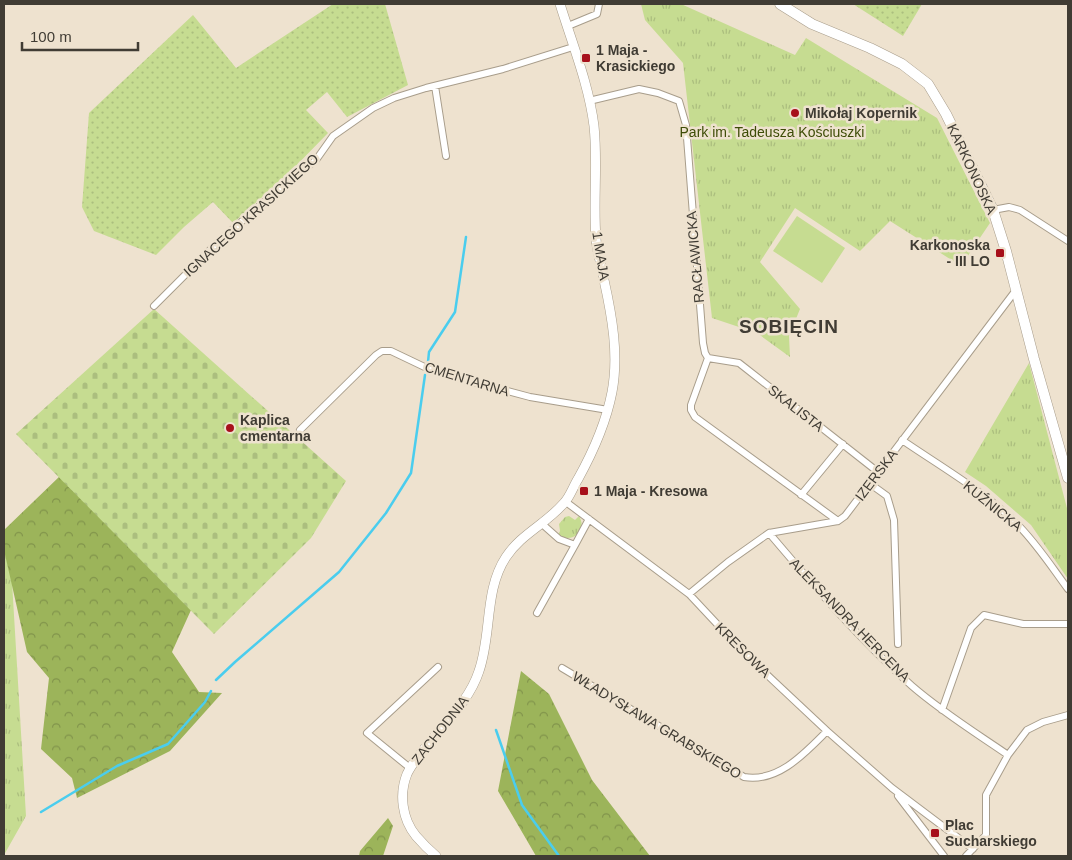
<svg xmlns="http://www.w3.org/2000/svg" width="1072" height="860" font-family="Helvetica,sans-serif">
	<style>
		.grass { fill: url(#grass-tufts) }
		.forest { fill: url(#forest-crowns) }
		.cemetery { fill: url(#cemetery-stones) }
		.garden { fill: url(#garden-dots) }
		.pitch { fill: #c6dc91 }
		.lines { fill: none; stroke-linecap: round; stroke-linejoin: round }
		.stream { stroke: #4acdee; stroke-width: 2.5 }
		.street-casing { stroke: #a89d8b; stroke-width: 8 }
		.secondary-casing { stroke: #a89d8b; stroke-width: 10 }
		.primary-casing { stroke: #a89d8b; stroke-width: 11 }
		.street { stroke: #fff; stroke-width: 6 }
		.secondary { stroke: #fff; stroke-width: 9 }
		.primary { stroke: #fff; stroke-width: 10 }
		.poi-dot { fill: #a7101b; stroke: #eee2cf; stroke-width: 2 }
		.labels { text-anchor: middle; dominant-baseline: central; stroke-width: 5; stroke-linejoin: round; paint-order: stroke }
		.poi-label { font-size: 14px; font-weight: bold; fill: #403c34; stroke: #eee2cf; text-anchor: start }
		.park-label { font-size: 14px; fill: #3d4c06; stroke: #eee2cf }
		.street-label { font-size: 14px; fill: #403c34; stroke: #eee2cf }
		.district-label { font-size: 19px; font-weight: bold; letter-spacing: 1px; fill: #403c34; stroke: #eee2cf }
	</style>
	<defs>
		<pattern id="grass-tufts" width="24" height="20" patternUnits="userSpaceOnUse" patternTransform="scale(1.25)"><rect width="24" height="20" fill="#c6dc91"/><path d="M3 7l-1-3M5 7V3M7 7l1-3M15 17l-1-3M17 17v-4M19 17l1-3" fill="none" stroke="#abbe7e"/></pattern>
		<pattern id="forest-crowns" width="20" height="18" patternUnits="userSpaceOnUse" patternTransform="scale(1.25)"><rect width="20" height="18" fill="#9cb45a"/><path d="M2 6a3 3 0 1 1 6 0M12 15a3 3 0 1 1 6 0" fill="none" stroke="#81944b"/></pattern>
		<pattern id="cemetery-stones" width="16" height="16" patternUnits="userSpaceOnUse" patternTransform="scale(1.25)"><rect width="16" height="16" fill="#c6dc91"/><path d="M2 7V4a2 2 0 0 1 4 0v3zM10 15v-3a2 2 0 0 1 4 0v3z" fill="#abbe7e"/></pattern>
		<pattern id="garden-dots" width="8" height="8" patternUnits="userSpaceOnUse" patternTransform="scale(1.25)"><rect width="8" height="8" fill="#c6dc91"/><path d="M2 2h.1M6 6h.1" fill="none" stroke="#abbe7e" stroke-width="1.8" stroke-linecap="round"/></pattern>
	</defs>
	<rect width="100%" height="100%" fill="#eee2cf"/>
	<path class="grass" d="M641 4H681L795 55 806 38 937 118 990 223 961 266 890 221 860 251 795 208 760 262 800 309 789 336 790 357 757 333 712 318 683 63 645 20Z
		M1029 363 1068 512V579L1031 525 986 486 965 472Z
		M569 516 575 520 579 516C588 531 572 544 558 535L560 531 559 524 565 517Z
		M4 549 11 565 26 816 4 855Z"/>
	<path class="forest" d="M60 476 196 599 172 652 199 692 222 693 170 751 77 798 72 778 41 749 49 678 27 652 4 550V530Z
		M521 671 549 694 592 780 650 856H536L498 791Z
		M388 818 393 826 383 856H359L360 851Z"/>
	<path class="cemetery" d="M154 309 346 481 311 538 214 634 16 434Z"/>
	<path class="garden" d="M333 4H385L408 85 347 117 327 92 306 110 328 133 288 174 233 223 213 202 184 227 156 255 94 231 82 207 89 113 193 15 236 68Z
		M853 4H922L903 36Z"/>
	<path class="pitch" d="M797 216 845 248 822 283 773 251Z"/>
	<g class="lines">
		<path class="stream" d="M428 362 429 352 455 312 466 237
			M216 680 235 662 339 572 386 513 411 473 425 375
			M496 730 522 805 559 856
			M41 812 117 766 168 744 205 702 211 691"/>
		<defs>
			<path id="street" d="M568 26 597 14 599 4
				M435 86 446 156
				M589 101 639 89 658 93 679 101 686 125 703 343 705 353 708 358 691 405V410L695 417 838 521
				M993 210 1009 207 1020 210 1068 241
				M154 306 218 242 285 184 316 160 333 136 373 108 394 98 426 88 503 69 573 47
				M708 358 739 363 878 472
				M300 430 376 355 382 351H391L435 372 530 397 608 410
				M902 440C940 466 982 490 1015 522 1035 541 1051 566 1068 589
				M869 483 887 496 894 520 898 644
				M801 495 843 444
				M566 502 689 594 747 656 827 731 892 788 973 849
				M541 523 559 539 575 545 589 519
				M769 533C814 586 860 640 912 686 942 712 976 733 1008 755
				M689 594 728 562 769 533 838 521 845 516 1013 294 1017 291
				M537 613 575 545
				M562 668 744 777C778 783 805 753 827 731
				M942 710 971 628 984 615 1023 624H1068
				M410 768 367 733 438 667
				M898 796 944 856
				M966 856 986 835V795L1008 755 1027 730 1043 722 1068 715"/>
			<path id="secondary" d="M436 856C429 850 422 843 416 836 402 819 399 794 407 774 412 763 421 753 429 743 447 721 470 699 479 671 492 634 484 590 506 557 521 534 546 524 564 503 570 497 573 487 578 479 593 452 606 423 612 392 619 355 612 316 604 280 602 266 597 252 596 239 593 201 598 163 594 126 589 85 572 43 560 4"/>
			<path id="primary" d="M780 4 812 24 870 48 902 64 928 84 946 114 993 210 1006 251 1034 359 1068 478"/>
		</defs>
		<use href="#street" class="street-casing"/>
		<use href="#secondary" class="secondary-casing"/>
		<use href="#primary" class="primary-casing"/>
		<use href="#street" class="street"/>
		<use href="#secondary" class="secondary"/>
		<use href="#primary" class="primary"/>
	</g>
	<g class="poi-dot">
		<rect x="581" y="53" width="10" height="10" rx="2.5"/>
		<circle cx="795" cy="113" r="5"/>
		<rect x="995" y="248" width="10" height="10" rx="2.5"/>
		<circle cx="230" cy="428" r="5"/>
		<rect x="579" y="486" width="10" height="10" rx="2.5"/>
		<rect x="930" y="828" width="10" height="10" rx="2.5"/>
	</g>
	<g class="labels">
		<g class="poi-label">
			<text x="596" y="50">1 Maja -<tspan x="596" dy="16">Krasickiego</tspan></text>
			<text x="805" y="113">Mikołaj Kopernik</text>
			<text x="990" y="245" text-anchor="end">Karkonoska<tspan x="990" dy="16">- III LO</tspan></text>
			<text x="240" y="420">Kaplica<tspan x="240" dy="16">cmentarna</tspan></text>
			<text x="594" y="491">1 Maja - Kresowa</text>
			<text x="945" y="825">Plac<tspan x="945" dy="16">Sucharskiego</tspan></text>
		</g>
		<g class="park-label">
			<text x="772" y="132">Park im. Tadeusza Kościuszki</text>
		</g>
		<g class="street-label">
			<text transform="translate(972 169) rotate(65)">KARKONOSKA</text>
			<text transform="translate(251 215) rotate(-42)">IGNACEGO KRASICKIEGO</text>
			<text transform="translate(601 256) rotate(81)">1 MAJA</text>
			<text transform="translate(695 257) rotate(-95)">RACŁAWICKA</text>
			<text transform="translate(467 379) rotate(17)">CMENTARNA</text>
			<text transform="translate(796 408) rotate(38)">SKALISTA</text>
			<text transform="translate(876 475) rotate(-53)">IZERSKA</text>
			<text transform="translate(993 506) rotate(39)">KUŹNICKA</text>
			<text transform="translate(850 620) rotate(46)">ALEKSANDRA HERCENA</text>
			<text transform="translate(743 650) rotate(45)">KRESOWA</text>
			<text transform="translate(657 725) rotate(31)">WŁADYSŁAWA GRABSKIEGO</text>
			<text transform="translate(440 730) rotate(-52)">ZACHODNIA</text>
		</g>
		<g class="district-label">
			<text x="789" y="326">SOBIĘCIN</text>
		</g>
	</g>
	<rect width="1072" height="860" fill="none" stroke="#403c34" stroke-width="10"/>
	<path d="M22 42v8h116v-8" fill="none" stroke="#403c34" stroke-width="2.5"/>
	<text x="30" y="42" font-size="15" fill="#403c34" stroke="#eee2cf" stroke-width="4" paint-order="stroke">100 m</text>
</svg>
